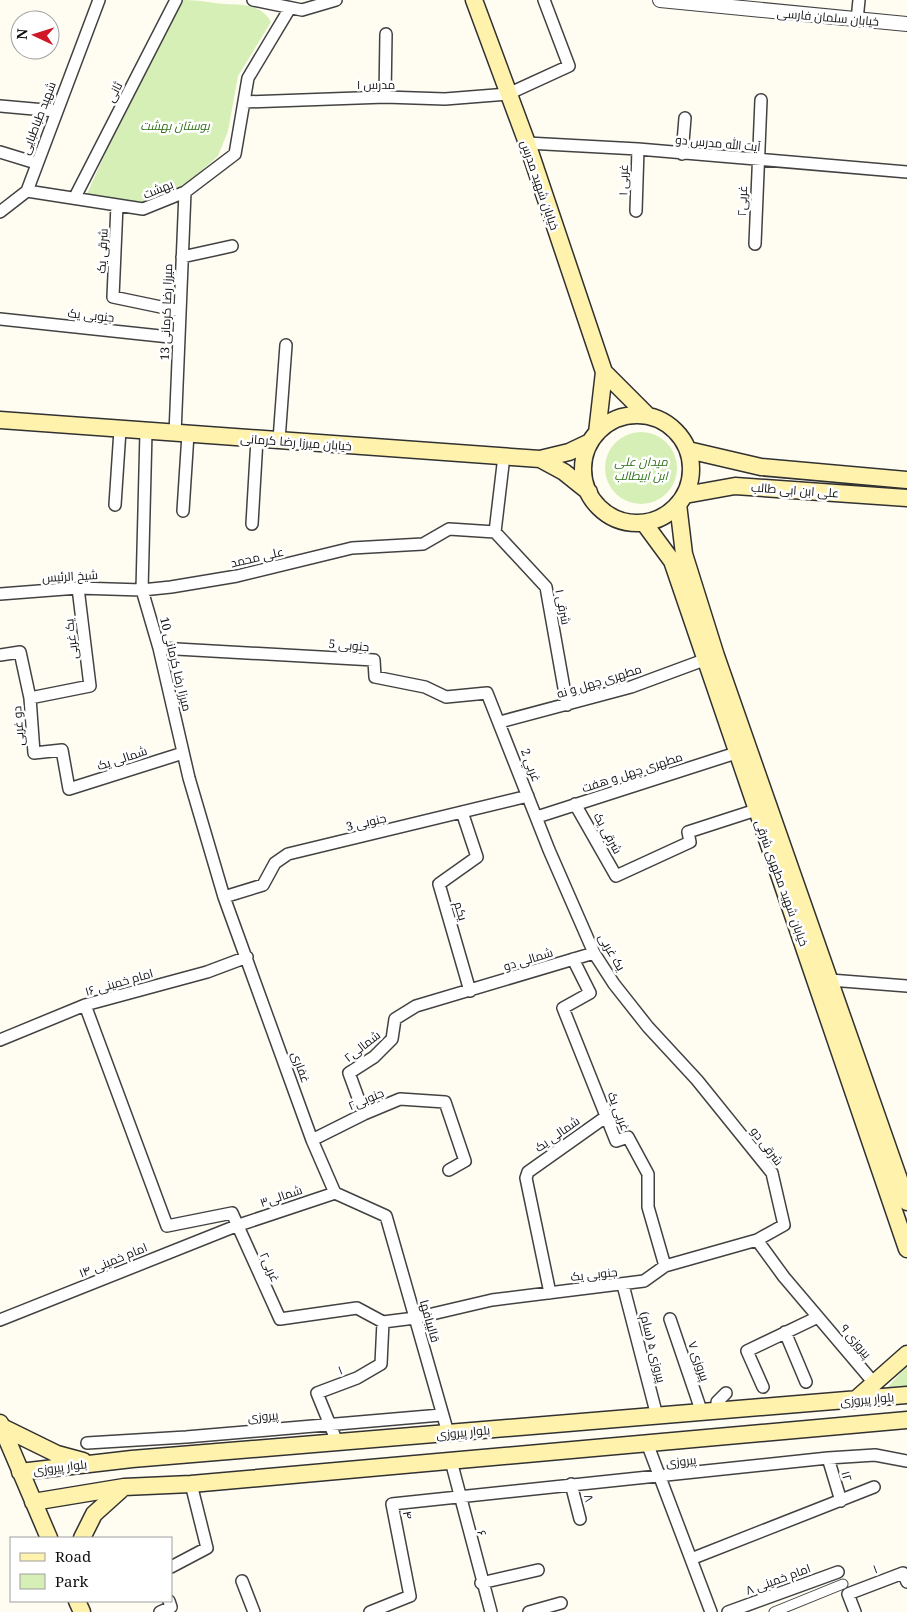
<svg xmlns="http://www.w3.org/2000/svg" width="907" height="1612" font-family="'Noto Serif',Cairo,serif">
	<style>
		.green { fill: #d6efb6 }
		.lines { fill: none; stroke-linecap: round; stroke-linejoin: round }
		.pedestrian-casing { stroke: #424242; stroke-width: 11 }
		.minor-casing { stroke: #424242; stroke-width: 14 }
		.tertiary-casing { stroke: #424242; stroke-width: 16 }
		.secondary-casing { stroke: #313131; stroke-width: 19 }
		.pedestrian { stroke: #fff; stroke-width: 9 }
		.minor { stroke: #fff; stroke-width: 11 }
		.tertiary { stroke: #fff; stroke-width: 14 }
		.secondary { stroke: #fff2ad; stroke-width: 16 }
		.labels { text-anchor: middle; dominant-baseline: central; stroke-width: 5; stroke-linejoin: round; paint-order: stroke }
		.street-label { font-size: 12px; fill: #0f0f0f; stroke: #fff }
		.park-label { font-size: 12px; font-style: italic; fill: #2e7017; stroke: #fff }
	</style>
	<rect width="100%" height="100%" fill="#fffcf2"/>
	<path class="green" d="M182 0C194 0 203 1 214 3 234 6 259 0 271 22L238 76 228 131 218 156 187 183 147 203 136 204 87 194 118 125Z
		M605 468a36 36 0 1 1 72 0a36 36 0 1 1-72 0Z
		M907 1366V1386L887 1388Z"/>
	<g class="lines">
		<defs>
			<path id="pedestrian" d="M774 1612 843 1584"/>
			<path id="minor" d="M253 0 302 10 336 0
				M857 20 859 0
				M385 97 386 34
				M244 102 385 97 445 99 508 94 569 66 544 0
				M0 106 56 111
				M527 143 638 149 907 172
				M0 152 36 163
				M682 154 685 118
				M27 191 143 209 185 192 235 154 248 78 290 8
				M27 191 99 0
				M75 197 176 0
				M117 205 113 297 180 311
				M636 211 638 149
				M0 212 27 191
				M755 244 761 100
				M182 257 232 246
				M0 319 179 338
				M146 432 142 590 159 648 189 778 224 897 312 1140 335 1193 386 1216 448 1433
				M175 434 185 192
				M279 440 286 345
				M115 505 120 430
				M183 511 188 434
				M252 524 257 439
				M495 532 546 587 567 705
				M495 532 504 456
				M0 594 78 588 142 590 171 587 237 576 352 548 423 544 449 529 495 532
				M0 655 20 652 30 698 34 753 62 750 69 789 183 753
				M30 698 90 686 78 588
				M500 722 631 687 704 660
				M575 804 616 876 690 842 688 832 756 810
				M462 812 477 857 439 884 470 991
				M537 817 736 753
				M224 897 263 885 275 863 288 854 528 796
				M573 959 590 993 563 1008 616 1141 628 1137 648 1174V1207L665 1266
				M830 980 907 986
				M85 1005 167 1226 232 1213 280 1319 357 1308 383 1322 415 1318 492 1300 644 1281 665 1266 757 1240 784 1225 772 1173 697 1080 648 1027 614 984 594 953 549 850 487 693 446 697 425 687 375 677 374 660 159 648
				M0 1040 85 1005 207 972 247 957
				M364 1114 349 1073 374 1057 392 1039 395 1019 416 1006 594 953
				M312 1140 364 1114 400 1099 445 1102 465 1161 449 1170
				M757 1240 784 1277 874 1383
				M623 1285 657 1416
				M550 1293 526 1178 528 1172 607 1116
				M670 1319 702 1413
				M0 1320 236 1226 335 1193
				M785 1332 806 1382
				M763 1387 747 1351 818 1317
				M718 1411 717 1402 726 1393
				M337 1442 317 1393 357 1378 381 1364 383 1322
				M87 1443 186 1437 441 1415
				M647 1443 711 1612
				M828 1458 841 1501
				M451 1461 491 1612
				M571 1484 580 1519
				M691 1559 874 1487
				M171 1567 207 1548 191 1484
				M242 1581 254 1612
				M481 1583 538 1570
				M160 1612 171 1607 169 1601
				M370 1612 410 1596 392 1504 828 1458 875 1455 907 1461
				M529 1612 561 1603
				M728 1612 838 1572
				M855 1612 848 1594 903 1573 907 1582"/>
			<path id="tertiary" d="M660 0 907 24"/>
			<path id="secondary" d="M474 0 527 143 604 372 648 416
				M583 469a54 54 0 1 1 108 0a54 54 0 1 1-108 0Z
				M0 420 540 459 569 452 590 442
				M597 433 604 372
				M688 450 761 467 907 480
				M540 459 564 472 589 492
				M685 495 735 486 907 498
				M678 504 684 554 716 656 907 1202
				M644 523 672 561 907 1249
				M855 1400 907 1354
				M0 1423 49 1538
				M2 1427 57 1454 83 1461
				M20 1472 132 1459 907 1395
				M33 1502 124 1487 191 1484 907 1420
				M82 1538 94 1514 124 1487
				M77 1601 82 1612"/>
		</defs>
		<use href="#pedestrian" class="pedestrian-casing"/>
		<use href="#minor" class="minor-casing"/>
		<use href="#tertiary" class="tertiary-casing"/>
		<use href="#secondary" class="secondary-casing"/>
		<use href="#pedestrian" class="pedestrian"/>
		<use href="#minor" class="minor"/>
		<use href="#tertiary" class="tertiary"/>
		<use href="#secondary" class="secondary"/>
	</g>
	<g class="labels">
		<g class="street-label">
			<text transform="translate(828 17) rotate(5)">خیابان سلمان فارسی</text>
			<text x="376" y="84">مدرس ۱</text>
			<text transform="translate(114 92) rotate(-63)">ثانی</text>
			<text transform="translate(38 118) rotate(-69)">شهید طباطبایی</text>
			<text transform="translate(718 143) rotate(5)">آیت الله مدرس دو</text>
			<text transform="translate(623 180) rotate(-89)">غربی ۱</text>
			<text transform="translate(540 185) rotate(71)">خیابان شهید مدرس</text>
			<text transform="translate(158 189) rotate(-22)">بهشت</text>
			<text transform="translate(742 201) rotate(-88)">غربی۲</text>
			<text transform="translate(102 251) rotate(-87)">شرقی یک</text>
			<text transform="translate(166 312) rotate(-88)">میرزا رضا کرمانی 13</text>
			<text transform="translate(91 315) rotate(6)">جنوبی یک</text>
			<text transform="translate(296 442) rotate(4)">خیابان میرزا رضا کرمانی</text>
			<text transform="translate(795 490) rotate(4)">علی ابن ابی طالب</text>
			<text transform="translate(257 557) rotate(-13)">علی محمد</text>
			<text transform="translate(70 576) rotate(-3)">شیخ الرئیس</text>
			<text transform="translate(563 607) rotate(79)">شرقی ۱</text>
			<text transform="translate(71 639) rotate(-97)">یک غربی</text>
			<text transform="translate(349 645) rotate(5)">جنوبی 5</text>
			<text transform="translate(176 664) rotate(76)">میرزا رضا کرمانی 10</text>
			<text transform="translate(599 681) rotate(-17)">مطهری چهل و نه</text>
			<text transform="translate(18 726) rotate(-94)">دو غربی</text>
			<text transform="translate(122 758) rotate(-18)">شمالی یک</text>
			<text transform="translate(531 765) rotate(69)">2 غربي</text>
			<text transform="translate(632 772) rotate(-18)">مطهری چهل و هفت</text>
			<text transform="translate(366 822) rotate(-13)">جنوبی 3</text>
			<text transform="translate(608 833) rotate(61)">شرقی یک</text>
			<text transform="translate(782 883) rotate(70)">خیابان شهید مطهری شرقی</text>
			<text transform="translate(461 911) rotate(74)">یکم</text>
			<text transform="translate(612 952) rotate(60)">یک غربی</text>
			<text transform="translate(528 959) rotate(-17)">شمالی دو</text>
			<text transform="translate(119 982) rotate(-16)">امام خمینی ۱۶</text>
			<text transform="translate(362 1046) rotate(-38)">شمالی۲</text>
			<text transform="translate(301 1067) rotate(70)">غفاری</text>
			<text transform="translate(366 1099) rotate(-23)">جنوبی۲</text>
			<text transform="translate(619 1111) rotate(69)">غربی یک</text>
			<text transform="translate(557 1134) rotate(-35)">شمالی یک</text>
			<text transform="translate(767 1146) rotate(53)">شرقی دو</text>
			<text transform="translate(281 1196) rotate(-19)">شمالی۳</text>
			<text transform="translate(113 1260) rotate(-22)">امام خمینی ۱۴</text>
			<text transform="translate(270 1267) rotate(66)">غربی۲</text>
			<text transform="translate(594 1274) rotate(-6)">جنوبی یک</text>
			<text transform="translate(430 1321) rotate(74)">قالیبافها</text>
			<text transform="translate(856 1341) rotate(50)">پیروزی ۹</text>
			<text transform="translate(653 1347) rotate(76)">پیروزی ۵ (سام)</text>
			<text transform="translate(699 1361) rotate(71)">پیروزی ۷</text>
			<text transform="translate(340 1370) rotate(-21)">۱</text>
			<text transform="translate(867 1399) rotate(-5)">بلوار پیروزی</text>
			<text transform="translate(263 1416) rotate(-5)">پیروزی</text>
			<text transform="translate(463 1432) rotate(-5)">بلوار پیروزی</text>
			<text transform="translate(681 1461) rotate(-6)">پیروزی</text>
			<text transform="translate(60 1467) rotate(-7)">بلوار پیروزی</text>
			<text transform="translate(847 1476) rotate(74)">۱۲</text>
			<text transform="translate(589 1498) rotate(75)">۸</text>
			<text transform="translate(408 1515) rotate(79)">۴</text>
			<text transform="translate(482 1533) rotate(75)">۶</text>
			<text transform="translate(875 1569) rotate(-21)">۱</text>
			<text transform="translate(778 1579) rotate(-20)">امام خمینی ۸</text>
		</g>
		<g class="park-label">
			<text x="175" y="125">بوستان بهشت</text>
			<text x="641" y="461">میدان علی<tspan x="641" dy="14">ابن ابیطالب</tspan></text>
		</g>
	</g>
	<rect x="10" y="1537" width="162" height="65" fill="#ffffff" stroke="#9f9f9f"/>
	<rect x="20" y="1553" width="25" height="8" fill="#fff2ad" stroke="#9f9f9f"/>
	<text x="55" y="1562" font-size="15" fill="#0f0f0f">Road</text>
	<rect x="20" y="1574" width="25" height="15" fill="#d6efb6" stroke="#9f9f9f"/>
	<text x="55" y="1587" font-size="15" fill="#0f0f0f">Park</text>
	<g transform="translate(35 35) rotate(274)"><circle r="24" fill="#ffffff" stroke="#9f9f9f"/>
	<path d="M0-4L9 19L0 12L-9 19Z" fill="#d01728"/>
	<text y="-8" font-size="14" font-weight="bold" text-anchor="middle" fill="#0f0f0f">N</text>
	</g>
</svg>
